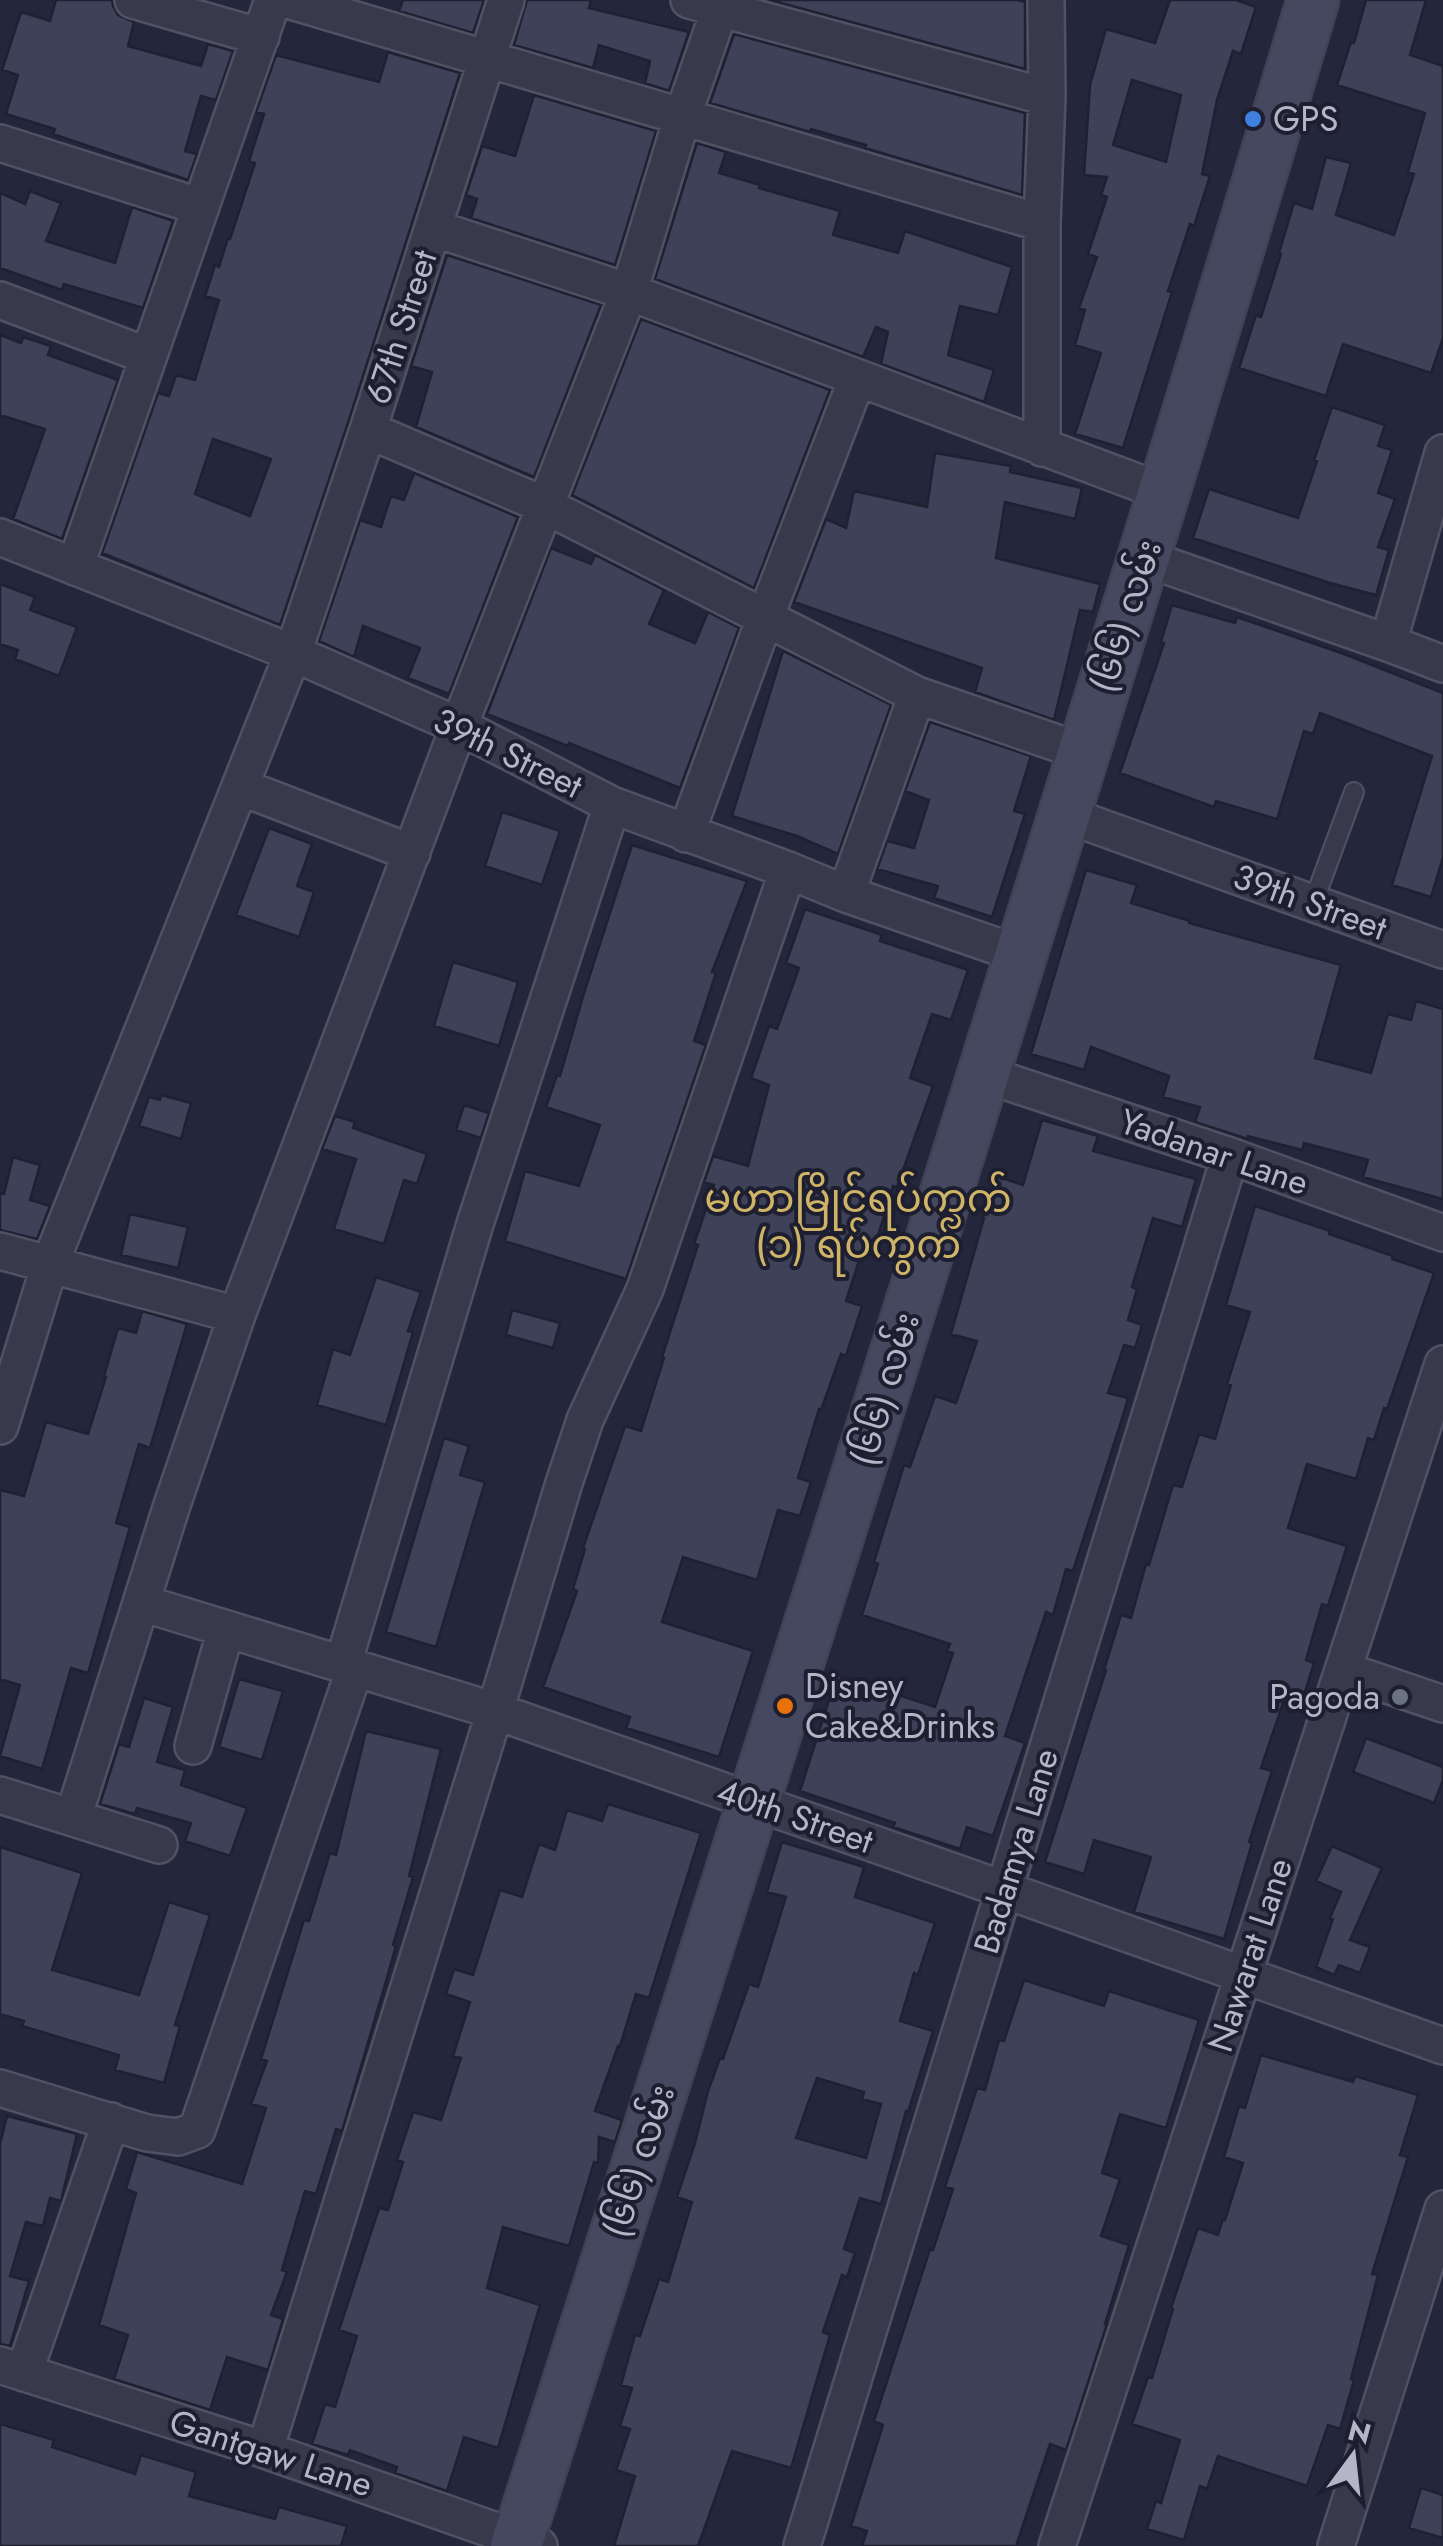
<svg xmlns="http://www.w3.org/2000/svg" width="1443" height="2546" font-family="Jost,'Noto Sans Myanmar',sans-serif">
	<style>
		.building { fill: #3f4159; stroke: #1f2133; stroke-width: 2.5; fill-rule: evenodd }
		.lines { fill: none; stroke-linecap: round; stroke-linejoin: round }
		.lane-casing { stroke: #505264; stroke-width: 22 }
		.street-casing { stroke: #505264; stroke-width: 40 }
		.secondary-casing { stroke: #414355; stroke-width: 55 }
		.lane { stroke: #383a4c; stroke-width: 18 }
		.street { stroke: #383a4c; stroke-width: 35 }
		.secondary { stroke: #46485f; stroke-width: 50 }
		.shop-dot { fill: #3f7fe0; stroke: #1d1f31; stroke-width: 4 }
		.worship-dot { fill: #6b7280; stroke: #1d1f31; stroke-width: 4 }
		.food-dot { fill: #e8710a; stroke: #1d1f31; stroke-width: 4 }
		.labels { text-anchor: middle; dominant-baseline: central; stroke-width: 8; stroke-linejoin: round; paint-order: stroke }
		.poi-label { font-size: 35px; fill: #b4b5c7; stroke: #1d1f31; text-anchor: start }
		.street-label { font-size: 35px; fill: #b4b5c7; stroke: #1d1f31 }
		.quarter-label { font-size: 40px; fill: #cfb467; stroke: #1d1f31 }
	</style>
	<rect width="100%" height="100%" fill="#24273c"/>
	<path class="building" d="M56 0H112L113 6 118 15 134 22 128 46 201 66 208 44 233 51 216 100 201 96 185 151 197 154 188 180 53 134 55 129 6 114 18 75 2 70 21 12 50 21Z
		M403 0H484L473 33 399 11Z
		M527 0H591L589 8 689 32 669 91 645 83 650 61 599 45 593 68 514 45Z
		M770 0H1017L1025 2V69Z
		M1170 0H1236L1256 7 1241 54 1233 51 1217 100 1202 174 1210 176 1194 226 1190 224 1168 291 1172 292 1123 448 1075 434 1101 353 1075 345 1085 310 1079 308 1097 257 1088 254 1107 197 1101 195 1107 177 1084 175 1090 85 1106 29 1155 43ZM1132 80 1181 95 1166 162 1113 145Z
		M1366 0H1426L1410 55 1443 66V338L1431 373 1343 344 1326 396 1239 368 1256 315 1261 317 1281 254 1279 253 1294 203 1312 209 1326 157 1351 163 1336 215 1394 235 1414 174 1408 172 1425 113 1337 85 1351 42 1354 43Z
		M734 34 1025 113 1022 195 865 148 866 145 811 129 810 132 710 103Z
		M388 52 460 73 348 423 280 625 102 553 158 393 169 396 176 375 195 380 219 300 205 296 215 265 219 267 228 238 230 239 255 163 249 161 264 114 256 112 276 55 379 82ZM213 439 271 459 250 516 195 494Z
		M534 95 656 131 615 265 471 218 477 199 466 195 482 146 515 156Z
		M697 143 726 152 719 173 760 185 759 188 840 211 833 235 898 253 905 231 1012 267 998 315 960 306 948 355 994 370 984 402 881 364 888 332 876 327 863 357 655 279Z
		M30 191 61 203 46 241 115 263 132 207 173 221 143 308 64 284 62 290 0 268V193L25 204Z
		M447 255 601 305 534 477 416 427 432 372 411 366Z
		M641 319 830 390 754 588 572 495Z
		M0 335 21 343 23 337 51 346 48 355 118 380 62 539 13 519 45 429 0 415Z
		M1332 407 1385 425 1378 446 1392 450 1378 493 1395 499 1378 547 1389 550 1376 595 1330 583 1193 538 1209 489 1298 518 1317 461 1314 460Z
		M935 453 1011 466 1010 472 1082 488 1075 519 1005 502 996 558 1100 584 1093 612 1080 610 1054 720 975 692 982 668 794 602 826 519 846 528 854 491 927 507Z
		M414 473 518 517 449 694 408 678 420 648 363 626 354 657 319 641 360 520 381 527 391 496 404 500Z
		M551 548 591 564 595 555 664 590 649 624 695 643 708 612 739 628 680 788 569 743 568 746 487 714Z
		M0 584 35 597 30 610 77 627 59 676 15 659 18 650 0 644Z
		M1172 605 1235 623 1237 617 1344 654 1443 693V857L1431 897 1392 885 1432 756 1320 713 1313 734 1304 731 1277 819 1216 801 1214 807 1120 773 1164 643 1161 642Z
		M783 651 891 705 838 854 797 836 732 816Z
		M930 722 1031 756 1014 811 1025 814 992 917 934 898 938 886 877 869 887 841 914 848 929 800 905 791Z
		M502 812 560 831 542 885 485 866Z
		M269 828 312 844 297 886 314 892 299 937 236 915Z
		M632 845 747 881 712 972 716 973 694 1041 706 1045 626 1279 505 1241 525 1171 579 1186 600 1125 546 1107 557 1075 560 1076 584 993Z
		M1086 870 1137 885 1131 903 1190 921 1189 923 1341 965 1315 1058 1371 1073 1388 1014 1411 1020 1416 1001 1443 1009V1199L1363 1177 1368 1160 1304 1143 1302 1150 1248 1136V1139L1195 1122 1200 1107 1163 1097 1169 1076 1091 1047 1084 1070 1031 1054Z
		M805 909 882 935 880 941 968 970 951 1020 932 1014 910 1078 933 1086 897 1187 893 1186 876 1242 866 1239 846 1301 862 1306 846 1356 841 1354 821 1410 819 1409 798 1478 811 1482 800 1516 778 1510 757 1580 683 1557 662 1622 753 1651 719 1757 626 1728 630 1717 543 1687 577 1591 573 1589 585 1549 583 1548 625 1426 641 1431 664 1358 662 1357 698 1245 694 1244 714 1185 704 1182 713 1156 748 1166 769 1085 751 1078 769 1026 777 1029 799 968 786 963Z
		M453 962 518 982 499 1046 434 1026Z
		M161 1095 191 1103 181 1139 139 1126 149 1097 160 1100Z
		M464 1105 489 1113 481 1138 456 1130Z
		M335 1116 355 1122 353 1128 427 1154 417 1184 404 1180 384 1244 334 1229 356 1159 322 1149Z
		M1042 1120 1098 1136 1093 1151 1196 1179 1182 1227 1153 1218 1132 1287 1137 1289 1128 1320 1142 1325 1135 1348 1124 1345 1108 1393 1128 1398 1121 1422 1073 1571 1066 1569 1053 1615 1046 1612 1005 1736 1025 1743 993 1836 967 1827 960 1849 893 1827 895 1823 800 1791 837 1675 935 1707 953 1653 947 1651 950 1644 862 1615 878 1564 874 1562 904 1465 910 1467 935 1396 956 1403 977 1341 951 1334 984 1218 982 1217 996 1176 1023 1185Z
		M13 1157 40 1165 30 1200 50 1206 37 1239 0 1230V1193L4 1194Z
		M1255 1206 1330 1231 1329 1234 1393 1256 1392 1259 1434 1273 1387 1409 1384 1408 1374 1440 1368 1438 1356 1479 1307 1464 1288 1528 1347 1546 1328 1606 1322 1604 1306 1660 1314 1663 1300 1708 1283 1703 1261 1768 1272 1771 1249 1842 1252 1843 1224 1939 1134 1912 1151 1857 1094 1840 1084 1874 1045 1862 1106 1670H1104L1121 1615 1131 1618 1146 1564 1149 1565 1173 1485 1182 1487 1199 1434 1215 1439 1231 1385 1227 1384 1250 1312 1226 1305Z
		M130 1214 188 1227 178 1268 121 1255Z
		M376 1277 421 1292 408 1331 413 1332 386 1425 317 1405 333 1349 350 1355Z
		M512 1310 560 1323 553 1348 506 1335Z
		M142 1311 187 1324 150 1448 139 1444 116 1523 130 1527 88 1673 71 1668 42 1769 0 1756 20 1685 0 1679V1490L24 1496 46 1422 88 1434 106 1377 104 1376 118 1328 136 1333Z
		M444 1438 469 1446 460 1475 485 1482 436 1647 386 1632Z
		M239 1679 283 1691 262 1760 219 1747Z
		M144 1698 173 1707 157 1762 185 1770 181 1785 247 1808 230 1856 185 1841 191 1823 137 1808 135 1814 100 1804 119 1744 129 1747Z
		M366 1731 441 1749 409 1876 413 1877 393 1945 396 1946 386 1981 342 2131 336 2129 316 2194 305 2191 282 2270 287 2272 271 2315 283 2319 268 2370 227 2357 210 2410 114 2379 128 2335 99 2325 136 2193 126 2189 137 2152 242 2184 266 2108 251 2104 267 2061 261 2059 304 1920 309 1921 330 1853 336 1855Z
		M1366 1738 1443 1767V1780L1434 1803 1353 1772Z
		M608 1804 701 1833 649 1998 636 1994 620 2046H618L595 2111 622 2120 615 2142 599 2137 598 2163 594 2162 569 2246 503 2227 487 2288 540 2305 498 2448 464 2437 447 2491 395 2473 397 2467 350 2450 348 2455 312 2444 325 2404 335 2407 357 2336 339 2330 379 2208 388 2210 403 2162 397 2160 413 2112 441 2120 461 2058 453 2056 470 2002 446 1994 454 1969 473 1975 500 1890 522 1897 539 1844 555 1850 567 1810 602 1821Z
		M782 1842 864 1867 855 1897 935 1923 918 1975 914 1973 900 2021 933 2031 908 2112 906 2111 881 2204 860 2198 844 2249 855 2253 847 2277 842 2275 823 2332 830 2335 791 2468 732 2451 698 2546H614L635 2476 616 2470 630 2429 620 2426 632 2388 621 2385 635 2335 640 2336 659 2279 668 2282 692 2202 677 2197 695 2143 708 2091 720 2058 723 2059 749 1984 758 1987 786 1897 767 1892ZM817 2078 864 2092 862 2099 881 2104 866 2158 796 2138Z
		M1332 1846 1382 1868 1350 1940 1370 1947 1360 1973 1339 1965 1334 1975 1316 1967 1333 1919 1330 1918 1341 1892 1316 1881Z
		M0 1847 82 1873 52 1970 139 1995 169 1902 210 1915 175 2025 180 2026 164 2083 115 2070 119 2055 22 2026 24 2021 0 2014Z
		M1024 1980 1104 2006 1109 1991 1199 2020 1166 2128 1120 2114 1102 2173 1120 2179 1101 2236 1129 2245 1105 2324H1107L1066 2450 1050 2444 1016 2546H862L867 2531 851 2526 883 2425 874 2421 930 2249 933 2250 953 2189 945 2187 977 2088 985 2090 999 2040 1004 2041Z
		M1261 2055 1353 2082 1355 2076 1418 2095 1400 2155 1408 2157 1372 2274 1378 2275 1351 2379 1354 2380 1340 2429 1328 2425 1307 2486 1218 2456 1207 2489 1200 2486 1184 2540 1147 2529 1156 2501 1161 2503 1180 2440 1132 2424 1148 2377 1152 2378 1173 2309 1171 2308 1198 2228 1218 2235 1223 2219 1225 2220 1243 2163 1224 2157 1239 2106 1245 2108Z
		M7 2116 77 2134 61 2201 50 2198 43 2226 26 2222 10 2276 29 2281 10 2346 0 2344V2144Z
		M0 2424 54 2440 52 2447 135 2474 141 2455 196 2472 189 2496 275 2519 279 2507 347 2526 341 2546H0Z
		M1421 2488 1443 2495V2538L1409 2528Z"/>
	<g class="lines">
		<defs>
			<path id="lane" d="M1313 903 1354 792"/>
			<path id="street" d="M133 0 261 37
				M288 0 1042 223
				M689 0 1047 97
				M0 143 201 207
				M433 228 629 292 1166 493
				M0 300 148 356
				M368 430 544 505 917 695 1083 752
				M1042 448V223L1047 97 1046 0
				M0 537 293 653 459 726 612 805 788 870 846 894 1022 955
				M1145 558 1388 643 1443 453
				M75 567 273 0
				M1388 643 1443 664
				M241 787 412 853
				M1064 814 1443 950
				M686 834 765 618 857 379
				M846 894 917 695
				M984 1074 1230 1156 1443 1233
				M0 1251 237 1315
				M0 1426 50 1264 293 653 368 430 506 0
				M142 1603 495 1711 960 1874 1443 2046
				M343 1664 475 1224 612 805
				M1343 1670 1443 1704
				M193 1746 226 1629
				M0 1795 159 1845
				M73 1818 171 1508 237 1315 459 726 629 292 682 118 723 0
				M0 2088 147 2133 178 2137 197 2130 355 1668
				M0 2365 265 2450 539 2546
				M24 2373 111 2121
				M265 2450 495 1711 564 1483 585 1420 645 1289 788 870
				M802 2546 1230 1156
				M1057 2546 1443 1364
				M1336 2546 1443 2209"/>
			<path id="secondary" d="M516 2546C787 1699 1058 852 1313 0"/>
		</defs>
		<use href="#lane" class="lane-casing"/>
		<use href="#street" class="street-casing"/>
		<use href="#secondary" class="secondary-casing"/>
		<use href="#lane" class="lane"/>
		<use href="#street" class="street"/>
		<use href="#secondary" class="secondary"/>
	</g>
	<circle class="shop-dot" cx="1253" cy="119" r="10"/>
	<circle class="worship-dot" cx="1400" cy="1697" r="10"/>
	<circle class="food-dot" cx="785" cy="1706" r="10"/>
	<g class="labels">
		<g class="poi-label">
			<text x="1273" y="119">GPS</text>
			<text x="805" y="1686">Disney<tspan x="805" dy="40">Cake&amp;Drinks</tspan></text>
			<text x="1380" y="1697" text-anchor="end">Pagoda</text>
		</g>
		<g class="street-label">
			<text transform="translate(401 327) rotate(-72)">67th Street</text>
			<text transform="translate(1126 616) rotate(-72)">(၆၆) လမ်း</text>
			<text transform="translate(508 753) rotate(26)">39th Street</text>
			<text transform="translate(1310 902) rotate(20)">39th Street</text>
			<text transform="translate(1214 1152) rotate(19)">Yadanar Lane</text>
			<text transform="translate(885 1389) rotate(-73)">(၆၆) လမ်း</text>
			<text transform="translate(795 1816) rotate(19)">40th Street</text>
			<text transform="translate(1016 1851) rotate(-73)">Badamya Lane</text>
			<text transform="translate(1250 1955) rotate(-72)">Nawarat Lane</text>
			<text transform="translate(639 2161) rotate(-72)">(၆၆) လမ်း</text>
			<text transform="translate(271 2453) rotate(18)">Gantgaw Lane</text>
		</g>
		<g class="quarter-label">
			<text x="858" y="1198">မဟာမြိုင်ရပ်ကွက်<tspan x="858" dy="46">(၁) ရပ်ကွက်</tspan></text>
		</g>
	</g>
	<g transform="translate(1353 2456) rotate(15)" stroke="#1d1f31" stroke-width="8" paint-order="stroke">
	<path d="M0-8L18 38L0 25L-18 38Z" fill="#b4b5c7"/>
	<text y="-15" font-size="28" font-weight="bold" text-anchor="middle" fill="#b4b5c7">N</text>
	</g>
</svg>
